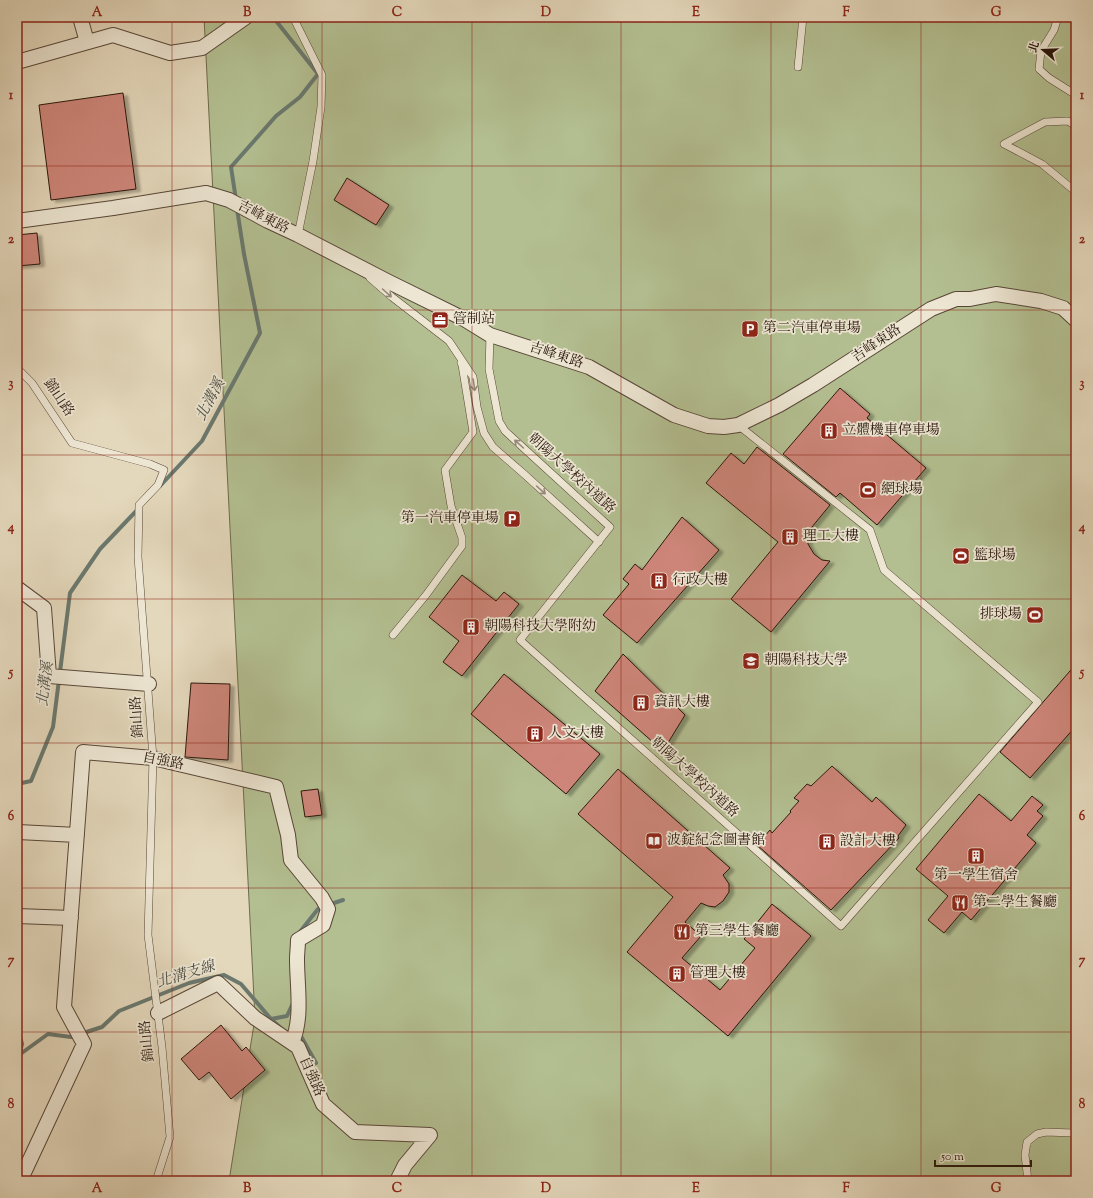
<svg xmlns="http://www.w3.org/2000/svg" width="1093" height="1198" font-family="'Sorts Mill Goudy','Noto Serif TC',serif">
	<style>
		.green { fill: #b3bf91; stroke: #6e6b4e }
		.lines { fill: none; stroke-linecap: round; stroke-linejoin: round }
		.stream { stroke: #6a796f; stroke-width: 4 }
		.building { fill: #ce867a; stroke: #2a170c; filter: url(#shadow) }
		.service-casing { stroke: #584738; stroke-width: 8 }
		.minor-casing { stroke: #584738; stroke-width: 16 }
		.service { stroke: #ede6d3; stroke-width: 7 }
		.minor { stroke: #ede6d3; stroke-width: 14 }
		.oneway { stroke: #958979 }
		.grid { fill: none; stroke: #8f2418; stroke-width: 1; stroke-opacity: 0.55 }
		.labels { text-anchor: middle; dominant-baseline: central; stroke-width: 3.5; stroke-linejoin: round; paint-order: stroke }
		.street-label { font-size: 14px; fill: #2a170c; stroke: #ede6d3 }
		.poi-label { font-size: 14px; fill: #2a170c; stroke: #ede6d3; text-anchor: start }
		.water-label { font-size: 15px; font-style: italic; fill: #4f5046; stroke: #ede6d3 }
		.neatline { fill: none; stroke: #8f2418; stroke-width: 1.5 }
		.grid-label { font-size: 13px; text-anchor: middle; font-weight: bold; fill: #8f2418 }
	</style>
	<defs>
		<filter id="shadow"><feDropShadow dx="4.5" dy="2.5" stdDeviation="1" flood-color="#0004"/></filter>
	</defs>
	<rect width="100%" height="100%" fill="#e4d8bc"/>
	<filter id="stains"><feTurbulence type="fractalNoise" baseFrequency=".005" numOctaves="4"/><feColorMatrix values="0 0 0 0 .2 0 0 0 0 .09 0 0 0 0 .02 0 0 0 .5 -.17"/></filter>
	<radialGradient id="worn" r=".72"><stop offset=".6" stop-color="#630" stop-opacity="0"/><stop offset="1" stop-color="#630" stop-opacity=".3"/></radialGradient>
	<path class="green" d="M204 17H1076V1181H229L255 1018Z"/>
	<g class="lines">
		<path class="stream" d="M236 200 231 167 276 116 300 97 318 74 273 17
			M160 486 202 441 260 333 244 254 237 209
			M17 784 31 781 53 727 70 593 100 549 139 508
			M299 933 318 909 331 904 343 900
			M271 1019 282 1029
			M17 1025 22 1044 17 1063
			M297 1036 302 1038 316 1063
			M19 1055 48 1034 71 1037 102 1027 119 1011 189 983 224 975 241 984 271 1019 287 1016 293 1003"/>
	</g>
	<path class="building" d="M123 93 136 189 51 200 39 105Z
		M347 178 389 205 376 225 334 200Z
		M37 233 40 264 17 266V235Z
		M840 388 870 414 867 418 926 468 877 525 840 493 836 497 783 454Z
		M757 447 830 505 807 533 808 544 814 554 822 560 830 561 771 632 731 599 778 542 706 483 731 453 744 464Z
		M682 517 719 550 637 643 603 615 629 584 623 579 635 564 642 570Z
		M462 575 496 601 504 592 519 604 462 676 443 662 459 641 429 617Z
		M623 654 685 715 663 751 595 691Z
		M1076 664V726L1030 778 1000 752Z
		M504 674 600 754 566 794 471 714Z
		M191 683 230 684 228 760 185 757Z
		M832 766 872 802 876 797 906 825 898 836 899 838 831 910 757 845 770 830 772 833 791 812 790 811 799 801 794 798 807 784 811 786Z
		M618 769 730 868 723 875 729 884V892L723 901 715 907 708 906 701 903 685 922 701 936 682 958 720 990 755 948 744 939 772 904 811 936 728 1036 627 952 673 897 578 814Z
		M318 789 322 815 305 817 301 791Z
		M979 794 1011 821 1032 796 1043 805 1037 811 1043 816 1027 835 1036 843 971 920 962 912 944 933 928 920 948 896 916 869Z
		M221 1025 242 1051 246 1047 265 1070 231 1099 209 1072 199 1080 181 1059Z"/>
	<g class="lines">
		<defs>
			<path id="service" d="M293 17 322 75 321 107 313 161 298 235
				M1058 17 1054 30 1041 51 1039 69 1049 78 1076 95
				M798 67 803 17
				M1076 126 1068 121 1045 122 1004 144 1042 164 1076 192
				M370 278 392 297 449 341 473 377 477 407 484 433 493 447 524 474 599 542
				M490 335 489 369 499 421 505 431 610 527 520 640 841 926 1038 702 884 570 870 530 738 425
				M17 368 32 383 72 443 150 464 164 470 158 485 139 505 138 557 153 758 148 935 162 1047 170 1137 156 1181
				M393 635 426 595 462 546V538L451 506 445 470 473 432 462 365 461 363
				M1028 1181 1025 1155 1027 1142 1037 1134 1046 1132 1073 1133 1076 1132"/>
			<path id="minor" d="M80 17 87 42
				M17 62 113 35 170 53 202 48 246 17
				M17 221 113 208 206 193 229 200 268 221 298 235 387 281 464 319 490 335 589 367 674 415 708 426 724 427 738 425 779 405 813 385 931 309 956 299H970L996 294 1041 301 1063 308 1076 320
				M17 588 44 608 49 676 149 684
				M18 832 77 835
				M17 916 71 918
				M158 1013 218 983 255 1018 298 1047 323 1104 355 1132 430 1135 405 1165 397 1181
				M20 1181 84 1044 64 1007 83 752 153 758 276 787 288 835 291 860 322 898 328 909 323 925 298 940C298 947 297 953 297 959 297 987 303 1017 292 1043"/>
		</defs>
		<use href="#service" class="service-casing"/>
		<use href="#minor" class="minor-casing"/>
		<use href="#service" class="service"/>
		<use href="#minor" class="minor"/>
	</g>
	<defs><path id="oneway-shaft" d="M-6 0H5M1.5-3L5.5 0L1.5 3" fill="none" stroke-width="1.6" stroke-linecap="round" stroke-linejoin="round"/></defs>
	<g class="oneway">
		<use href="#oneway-shaft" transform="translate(387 293) rotate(42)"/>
		<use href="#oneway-shaft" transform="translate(474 385) rotate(82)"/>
		<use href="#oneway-shaft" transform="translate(519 444) rotate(-138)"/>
		<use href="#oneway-shaft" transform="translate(541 490) rotate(42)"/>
	</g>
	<path class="grid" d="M172 17V1181M322 17V1181M472 17V1181M621 17V1181M771 17V1181M921 17V1181M17 166H1076M17 310H1076M17 455H1076M17 599H1076M17 743H1076M17 888H1076M17 1032H1076"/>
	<defs>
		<symbol id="office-square" viewBox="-11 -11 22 22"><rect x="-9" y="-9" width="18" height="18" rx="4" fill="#8f2418" stroke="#ede6d3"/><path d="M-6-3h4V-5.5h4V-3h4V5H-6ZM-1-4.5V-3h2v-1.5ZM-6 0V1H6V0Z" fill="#fff"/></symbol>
		<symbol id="parking-square" viewBox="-11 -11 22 22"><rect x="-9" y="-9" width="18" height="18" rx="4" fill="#8f2418" stroke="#ede6d3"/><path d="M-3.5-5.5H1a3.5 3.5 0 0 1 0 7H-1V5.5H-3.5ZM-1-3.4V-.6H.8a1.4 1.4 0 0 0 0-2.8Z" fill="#fff"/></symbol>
		<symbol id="building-square" viewBox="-11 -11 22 22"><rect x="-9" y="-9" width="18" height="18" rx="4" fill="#8f2418" stroke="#ede6d3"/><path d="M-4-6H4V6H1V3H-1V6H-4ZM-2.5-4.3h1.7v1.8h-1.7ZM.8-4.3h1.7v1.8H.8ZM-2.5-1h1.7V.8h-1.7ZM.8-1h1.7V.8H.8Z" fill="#fff"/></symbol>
		<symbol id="stadium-square" viewBox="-11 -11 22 22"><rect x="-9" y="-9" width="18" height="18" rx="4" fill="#8f2418" stroke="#ede6d3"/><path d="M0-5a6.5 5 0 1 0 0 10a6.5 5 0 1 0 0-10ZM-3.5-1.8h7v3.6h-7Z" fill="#fff"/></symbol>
		<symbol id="university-square" viewBox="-11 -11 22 22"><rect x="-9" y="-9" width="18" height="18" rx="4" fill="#8f2418" stroke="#ede6d3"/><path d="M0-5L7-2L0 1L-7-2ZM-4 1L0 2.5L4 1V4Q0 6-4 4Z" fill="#fff"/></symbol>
		<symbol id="library-square" viewBox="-11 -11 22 22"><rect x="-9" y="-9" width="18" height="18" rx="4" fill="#8f2418" stroke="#ede6d3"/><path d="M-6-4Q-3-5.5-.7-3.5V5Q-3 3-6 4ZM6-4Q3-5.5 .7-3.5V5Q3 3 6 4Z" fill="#fff"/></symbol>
		<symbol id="restaurant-square" viewBox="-11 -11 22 22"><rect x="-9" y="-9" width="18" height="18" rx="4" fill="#8f2418" stroke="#ede6d3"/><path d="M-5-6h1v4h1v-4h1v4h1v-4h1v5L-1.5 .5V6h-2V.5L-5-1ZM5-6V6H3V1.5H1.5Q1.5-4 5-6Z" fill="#fff"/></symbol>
	</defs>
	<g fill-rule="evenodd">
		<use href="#office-square" x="430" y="310" width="20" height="20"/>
		<use href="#parking-square" x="740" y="319" width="20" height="20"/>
		<use href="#building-square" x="819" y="421" width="20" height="20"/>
		<use href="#stadium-square" x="858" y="480" width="20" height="20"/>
		<use href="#parking-square" x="502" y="509" width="20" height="20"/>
		<use href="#building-square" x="780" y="527" width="20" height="20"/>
		<use href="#stadium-square" x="951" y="546" width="20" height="20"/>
		<use href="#building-square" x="649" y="571" width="20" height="20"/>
		<use href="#stadium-square" x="1025" y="605" width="20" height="20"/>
		<use href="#building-square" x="461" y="617" width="20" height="20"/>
		<use href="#university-square" x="741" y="651" width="20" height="20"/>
		<use href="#building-square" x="631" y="693" width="20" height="20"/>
		<use href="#building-square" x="525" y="724" width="20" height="20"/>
		<use href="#library-square" x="644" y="831" width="20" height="20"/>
		<use href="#building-square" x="817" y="832" width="20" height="20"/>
		<use href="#building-square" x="966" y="846" width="20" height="20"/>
		<use href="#restaurant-square" x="950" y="893" width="20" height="20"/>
		<use href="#restaurant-square" x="672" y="922" width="20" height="20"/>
		<use href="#building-square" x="667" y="964" width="20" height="20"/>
	</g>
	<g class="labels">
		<g class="street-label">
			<text transform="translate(263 218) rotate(27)">吉峰東路</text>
			<text transform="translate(877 344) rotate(-34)">吉峰東路</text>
			<text transform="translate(556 356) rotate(18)">吉峰東路</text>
			<text transform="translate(58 398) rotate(56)">錦山路</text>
			<text transform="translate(571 474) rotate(42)">朝陽大學校內道路</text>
			<text transform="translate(138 717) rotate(-94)">錦山路</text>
			<text transform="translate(163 762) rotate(11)">自強路</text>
			<text transform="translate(694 778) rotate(42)">朝陽大學校內道路</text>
			<text transform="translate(148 1041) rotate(-96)">錦山路</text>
			<text transform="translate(311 1077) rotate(66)">自強路</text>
		</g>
		<g class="poi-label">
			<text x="453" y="320">管制站</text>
			<text x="763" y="329">第二汽車停車場</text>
			<text x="842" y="431">立體機車停車場</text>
			<text x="881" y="490">網球場</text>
			<text x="499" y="519" text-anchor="end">第一汽車停車場</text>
			<text x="803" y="537">理工大樓</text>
			<text x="974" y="556">籃球場</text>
			<text x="672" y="581">行政大樓</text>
			<text x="1022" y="615" text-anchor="end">排球場</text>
			<text x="484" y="627">朝陽科技大學附幼</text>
			<text x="764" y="661">朝陽科技大學</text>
			<text x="654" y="703">資訊大樓</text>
			<text x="548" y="734">人文大樓</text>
			<text x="667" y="841">波錠紀念圖書館</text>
			<text x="840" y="842">設計大樓</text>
			<text x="976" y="876" text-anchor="middle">第一學生宿舍</text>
			<text x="973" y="903">第二學生餐廳</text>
			<text x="695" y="932">第三學生餐廳</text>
			<text x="690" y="974">管理大樓</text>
		</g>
		<g class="water-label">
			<text transform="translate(211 400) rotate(-62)">北溝溪</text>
			<text transform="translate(46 684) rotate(-83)">北溝溪</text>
			<text transform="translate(186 975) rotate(-17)">北溝支線</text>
		</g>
	</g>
	<rect width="1093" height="1198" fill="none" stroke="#e4d8bc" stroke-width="44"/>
	<g transform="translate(1043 50) rotate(289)" stroke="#ede6d3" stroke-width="3" paint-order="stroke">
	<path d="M0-3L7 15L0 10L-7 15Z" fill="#2a170c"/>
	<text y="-6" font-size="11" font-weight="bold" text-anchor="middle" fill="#2a170c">北</text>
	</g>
	<path d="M935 1160v6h96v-6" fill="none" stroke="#2a170c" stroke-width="2"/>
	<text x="941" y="1160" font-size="12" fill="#2a170c" stroke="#ede6d3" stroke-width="3" paint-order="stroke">50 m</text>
	<rect x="22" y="22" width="1049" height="1154" class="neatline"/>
	<g class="grid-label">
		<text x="97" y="16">A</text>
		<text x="247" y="16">B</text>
		<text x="397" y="16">C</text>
		<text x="546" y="16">D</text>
		<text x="696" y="16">E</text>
		<text x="846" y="16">F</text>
		<text x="996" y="16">G</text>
		<text x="11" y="99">1</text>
		<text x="1082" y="99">1</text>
		<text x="11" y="243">2</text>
		<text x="1082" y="243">2</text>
		<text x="11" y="387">3</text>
		<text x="1082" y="387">3</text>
		<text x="11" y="531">4</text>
		<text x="1082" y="531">4</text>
		<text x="11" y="676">5</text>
		<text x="1082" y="676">5</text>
		<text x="11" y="820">6</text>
		<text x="1082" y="820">6</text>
		<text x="11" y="964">7</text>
		<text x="1082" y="964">7</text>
		<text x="11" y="1108">8</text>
		<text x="1082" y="1108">8</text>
		<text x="97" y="1192">A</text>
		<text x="247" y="1192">B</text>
		<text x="397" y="1192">C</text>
		<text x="546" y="1192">D</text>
		<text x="696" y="1192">E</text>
		<text x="846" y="1192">F</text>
		<text x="996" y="1192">G</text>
	</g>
	<rect width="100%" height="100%" filter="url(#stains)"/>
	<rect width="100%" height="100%" fill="url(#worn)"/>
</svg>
